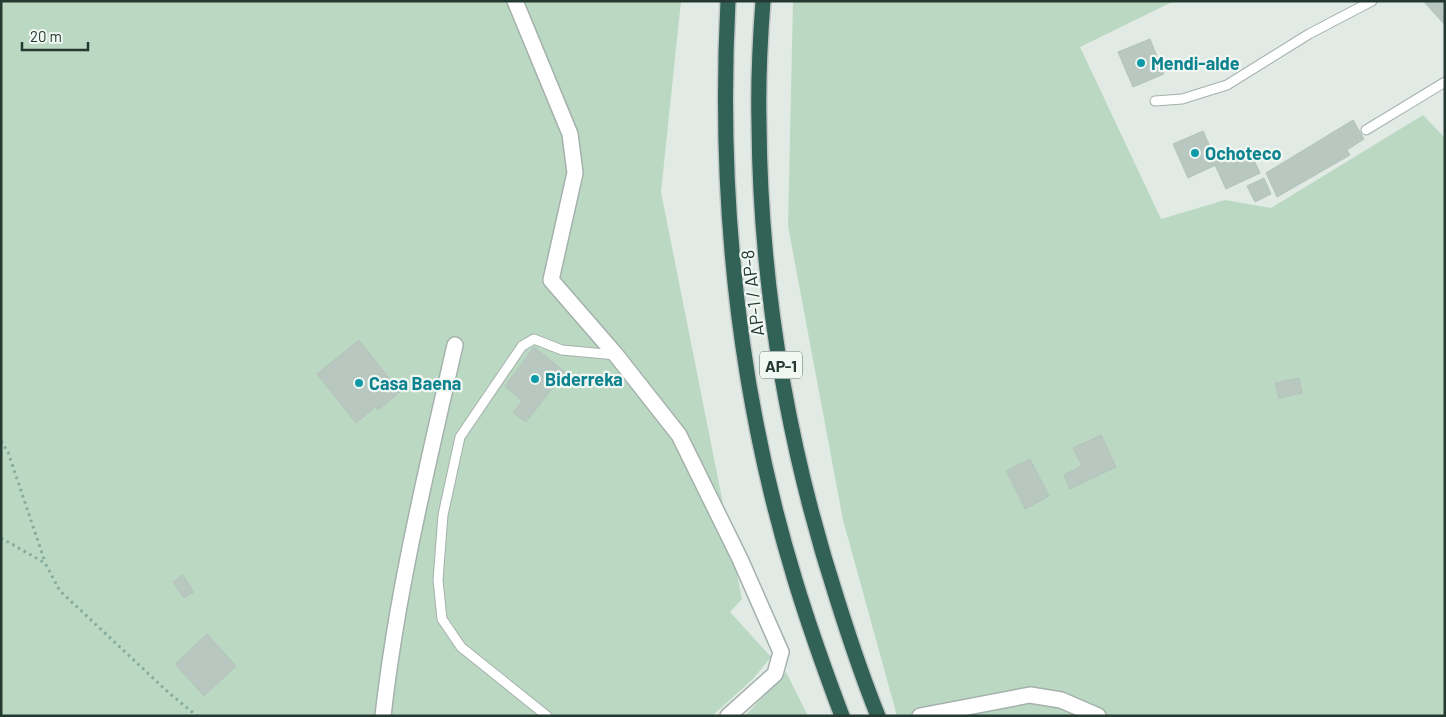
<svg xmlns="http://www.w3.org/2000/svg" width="1446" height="717" font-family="Barlow,sans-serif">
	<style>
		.green { fill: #bbd9c2 }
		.building { fill: #b9c7c1; stroke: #b4c3bc }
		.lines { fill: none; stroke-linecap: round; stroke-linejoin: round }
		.service-casing { stroke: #a4b1ac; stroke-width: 11 }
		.minor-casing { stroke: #a4b1ac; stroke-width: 18 }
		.motorway-casing { stroke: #c1c8c6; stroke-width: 18 }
		.path { stroke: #84ab9c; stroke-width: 3; stroke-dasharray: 2.5 4; stroke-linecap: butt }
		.service { stroke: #fff; stroke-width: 9 }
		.minor { stroke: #fff; stroke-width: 15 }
		.motorway { stroke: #316255; stroke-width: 15 }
		.culture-dot { fill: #0f9aa8; stroke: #f1f7f3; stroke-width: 2 }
		.labels { text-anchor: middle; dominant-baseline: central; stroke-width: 4.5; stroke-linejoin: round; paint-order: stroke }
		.shield { fill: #f1f7f3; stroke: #61726c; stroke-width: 1 }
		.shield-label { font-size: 16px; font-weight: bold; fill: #233932 }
		.culture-label { font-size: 18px; font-weight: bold; fill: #0d838f; stroke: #f1f7f3; text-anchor: start }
		.street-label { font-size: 18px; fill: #233932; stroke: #f1f7f3 }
	</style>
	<rect width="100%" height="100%" fill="#e1eae5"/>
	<path class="green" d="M1 1H681L661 192 742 599 730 612 771 657 753 679 712 716H1Z
		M793 1H1174L1080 47 1161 219 1225 200 1271 208 1423 115 1445 138V716H897L843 520 788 226Z
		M786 672 808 716H745Z"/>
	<path class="building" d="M1427 1H1445V25L1425 3Z
		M1150 39 1164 74 1133 87 1118 52Z
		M1353 120 1364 139 1347 150 1350 155 1277 197 1266 173Z
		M1203 131 1218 164 1188 178 1173 144Z
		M1248 147 1260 173 1226 189 1215 165 1218 164 1217 161Z
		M1264 178 1271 194 1255 202 1247 186Z
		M359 340 400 392 378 410 375 407 356 423 317 374Z
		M534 347 565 372 526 422 513 413 522 401 505 386Z
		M1299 378 1302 393 1279 398 1275 383Z
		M1101 435 1116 467 1070 489 1064 475 1082 466 1073 448Z
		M1030 459 1049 496 1025 509 1006 471Z
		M183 575 194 592 184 598 173 582Z
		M207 634 236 666 204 696 175 664Z"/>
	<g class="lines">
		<defs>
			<path id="service" d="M1155 101 1182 99 1227 85 1309 34 1372 1
				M1366 130 1445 82
				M547 716 461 647 442 619 438 580 443 515 460 437 522 346 534 339 562 350 616 355"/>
			<path id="minor" d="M515 1 570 134 575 173 551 280 616 355 679 435 740 559 781 652 775 674 728 716
				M383 716C397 591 427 468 455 345
				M920 716 1030 695 1061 700 1098 716"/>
			<path id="motorway" d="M728 1C718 196 738 393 795 580 809 626 825 671 842 716
				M763 1C760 41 758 82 759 122 760 284 788 448 838 602 850 640 863 679 878 716"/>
		</defs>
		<use href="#service" class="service-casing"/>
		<use href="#minor" class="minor-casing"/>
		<use href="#motorway" class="motorway-casing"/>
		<path class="path" d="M1 441 8 452 45 562
			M1 538 45 563 60 591 169 693 197 716"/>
		<use href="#service" class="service"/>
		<use href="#minor" class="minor"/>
		<use href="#motorway" class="motorway"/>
	</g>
	<g class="culture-dot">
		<circle cx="1141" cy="63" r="5"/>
		<circle cx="1195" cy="153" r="5"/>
		<circle cx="535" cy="379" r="5"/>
		<circle cx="359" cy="383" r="5"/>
	</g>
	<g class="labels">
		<rect class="shield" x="760" y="351.5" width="42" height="27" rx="4"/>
		<g class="shield-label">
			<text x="781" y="365">AP-1</text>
		</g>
		<g class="culture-label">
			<text x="1151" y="63">Mendi-alde</text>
			<text x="1205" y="153">Ochoteco</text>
			<text x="545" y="379">Biderreka</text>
			<text x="369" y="383">Casa Baena</text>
		</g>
		<g class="street-label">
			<text transform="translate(752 293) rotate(-97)">AP-1 / AP-8</text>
		</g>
	</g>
	<rect width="1446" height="717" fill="none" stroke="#233932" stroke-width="5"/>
	<path d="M22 42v8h66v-8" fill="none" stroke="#233932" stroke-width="2.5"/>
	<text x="30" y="42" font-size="15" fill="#233932" stroke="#f1f7f3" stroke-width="4" paint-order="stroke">20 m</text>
</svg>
